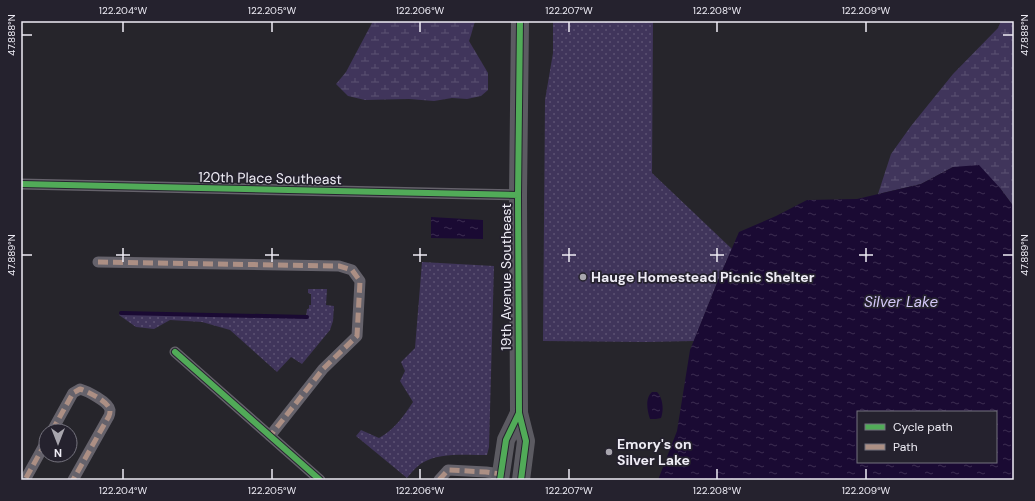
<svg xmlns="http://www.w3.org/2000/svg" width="1035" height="501" font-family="'DM Sans',sans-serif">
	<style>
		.grass { fill: url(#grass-dots) }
		.wetland { fill: url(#wetland-marsh) }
		.water { fill: url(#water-ripples); fill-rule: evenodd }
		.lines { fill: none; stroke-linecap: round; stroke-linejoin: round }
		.stream { stroke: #1a0a33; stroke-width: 4 }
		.street { stroke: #65626b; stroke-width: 11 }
		.primary { stroke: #5c5b62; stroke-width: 18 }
		.quiet { stroke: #ac8f84; stroke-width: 5; stroke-dasharray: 10 5; stroke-linecap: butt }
		.cycleway-casing { stroke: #25222e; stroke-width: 8 }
		.cycleway { stroke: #51ab58; stroke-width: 6 }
		.ticks { fill: none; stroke: #eeecf5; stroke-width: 1.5 }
		.poi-dot { fill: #a8a6ae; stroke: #25222e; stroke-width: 1.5 }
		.labels { text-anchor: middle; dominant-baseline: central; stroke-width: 3.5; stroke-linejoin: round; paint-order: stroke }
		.street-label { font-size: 14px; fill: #eeecf5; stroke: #25222e }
		.poi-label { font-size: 14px; font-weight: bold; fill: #eeecf5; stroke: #25222e; text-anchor: start }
		.water-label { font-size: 15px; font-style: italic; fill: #d5c9f9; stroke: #25222e }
		.neatline { fill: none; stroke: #eeecf5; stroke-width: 1.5 }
		.ticks-label { font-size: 10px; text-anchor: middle; fill: #eeecf5 }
	</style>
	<defs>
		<pattern id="grass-dots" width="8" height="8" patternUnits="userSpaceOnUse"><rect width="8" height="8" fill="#40355b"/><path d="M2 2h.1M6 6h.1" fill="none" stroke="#5c5273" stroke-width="1.8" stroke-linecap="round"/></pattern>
		<pattern id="wetland-marsh" width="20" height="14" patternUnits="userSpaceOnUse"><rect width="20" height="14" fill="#40355b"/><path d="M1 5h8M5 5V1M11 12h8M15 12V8" fill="none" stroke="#5c5273"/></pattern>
		<pattern id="water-ripples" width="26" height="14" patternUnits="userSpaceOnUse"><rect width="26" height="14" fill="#1a0a33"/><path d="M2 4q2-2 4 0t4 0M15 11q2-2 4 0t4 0" fill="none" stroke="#3c2e51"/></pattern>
	</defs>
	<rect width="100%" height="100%" fill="#26252b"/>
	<path class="grass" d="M553 21H653L652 173 732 249 719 278 694 341 646 342 543 341 545 100 553 53Z
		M422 262 494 266 489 447 487 455C468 455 439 452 422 463 417 466 411 473 407 478L356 436 361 430 379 438C395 429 403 417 413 402L400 381 405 371 401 362 415 348Z
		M308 289H327L326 305 334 306 333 321 330 330 302 364 291 357 277 372 230 330 202 322 170 320 154 329 136 327 119 315 121 313 306 317 307 309H308L309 308V305H311V294L308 293Z"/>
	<path class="wetland" d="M373 21H475L471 35 469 41 488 73V90L481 96 467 99 452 98 434 101 409 99 365 100 348 96 336 84 346 72Z
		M1001 21H1014V207L1000 188 953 167 921 184 878 194 891 154 911 126 953 74 998 28Z"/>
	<path class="water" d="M979 165 1000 188 1014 207V480H658L677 431 690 350 719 278 739 232 776 216 807 200 857 199 921 184 953 167ZM858 412H996V462H858Z
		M431 217 483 220V239L431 238Z
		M652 392H657C663 398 664 410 661 418L656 419H650C647 410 645 398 652 392Z"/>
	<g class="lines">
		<path class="stream" d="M121 313 307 317"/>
		<path class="street" d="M21 184 518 195
			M98 262 339 266 352 270 360 281 357 336 323 369 270 436
			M175 352 320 480
			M52 431 73 393 80 389C87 391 109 402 110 410 110 412 110 414 109 416L73 480
			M26 478 46 442
			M439 480 448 470 486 472 501 474"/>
		<path class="primary" d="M520 21 518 195 519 413 526 441 521 480
			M500 480 506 440 519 413"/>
		<path class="quiet" d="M98 262 339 266 352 270 360 281 357 336 323 369 270 436
			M52 431 73 393 80 389C87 391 109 402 110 410 110 412 110 414 109 416L73 480
			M26 478 46 442
			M439 480 448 470 486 472 501 474"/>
		<defs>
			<path id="cycleway" d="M520 21 518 195 519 413 526 441 521 480
				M21 184 518 195
				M175 352 320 480
				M500 480 506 440 519 413"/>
		</defs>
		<use href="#cycleway" class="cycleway-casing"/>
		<use href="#cycleway" class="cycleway"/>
	</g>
	<path class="ticks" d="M123 22V32M272 22V32M420 22V32M569 22V32M717 22V32M866 22V32M22 35H32M1003 35H1013M123 248V262M272 248V262M420 248V262M569 248V262M717 248V262M866 248V262M22 255H32M116 255H130M265 255H279M413 255H427M562 255H576M710 255H724M859 255H873M1003 255H1013M123 469V479M272 469V479M420 469V479M569 469V479M717 469V479M866 469V479"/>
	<g class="poi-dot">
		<circle cx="583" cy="277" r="4"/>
		<circle cx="609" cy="452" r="4"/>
	</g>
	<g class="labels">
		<g class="street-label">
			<text transform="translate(270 178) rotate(1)">120th Place Southeast</text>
			<text transform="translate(506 277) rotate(-90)">19th Avenue Southeast</text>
		</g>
		<g class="poi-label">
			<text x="591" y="277">Hauge Homestead Picnic Shelter</text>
			<text x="617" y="444">Emory's on<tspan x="617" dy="16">Silver Lake</tspan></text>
		</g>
		<g class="water-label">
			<text x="901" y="302">Silver Lake</text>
		</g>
	</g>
	<rect width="1035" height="501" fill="none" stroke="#25222e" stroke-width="44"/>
	<rect x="857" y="411" width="140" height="52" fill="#25222e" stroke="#75737e"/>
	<rect x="865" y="424" width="20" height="6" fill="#51ab58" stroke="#75737e"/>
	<text x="893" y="431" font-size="12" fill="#eeecf5">Cycle path</text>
	<rect x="865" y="444" width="20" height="6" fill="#ac8f84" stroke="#75737e"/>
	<text x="893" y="451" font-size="12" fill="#eeecf5">Path</text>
	<g transform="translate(58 443) rotate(180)"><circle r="19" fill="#25222e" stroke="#75737e"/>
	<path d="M0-3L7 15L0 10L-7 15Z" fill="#a8a6ae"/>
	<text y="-6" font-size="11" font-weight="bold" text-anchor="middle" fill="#eeecf5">N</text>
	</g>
	<rect x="22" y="22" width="991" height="457" class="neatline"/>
	<g class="ticks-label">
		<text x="123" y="14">122.204°W</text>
		<text x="272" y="14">122.205°W</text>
		<text x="420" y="14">122.206°W</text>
		<text x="569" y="14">122.207°W</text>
		<text x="717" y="14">122.208°W</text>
		<text x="866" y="14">122.209°W</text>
		<text transform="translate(1024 35) rotate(-90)" y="4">47.888°N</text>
		<text transform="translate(11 35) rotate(-90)" y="4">47.888°N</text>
		<text transform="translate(1024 255) rotate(-90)" y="4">47.889°N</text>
		<text transform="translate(11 255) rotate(-90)" y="4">47.889°N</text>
		<text x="123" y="494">122.204°W</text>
		<text x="272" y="494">122.205°W</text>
		<text x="420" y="494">122.206°W</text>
		<text x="569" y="494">122.207°W</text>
		<text x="717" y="494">122.208°W</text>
		<text x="866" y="494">122.209°W</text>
	</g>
</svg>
